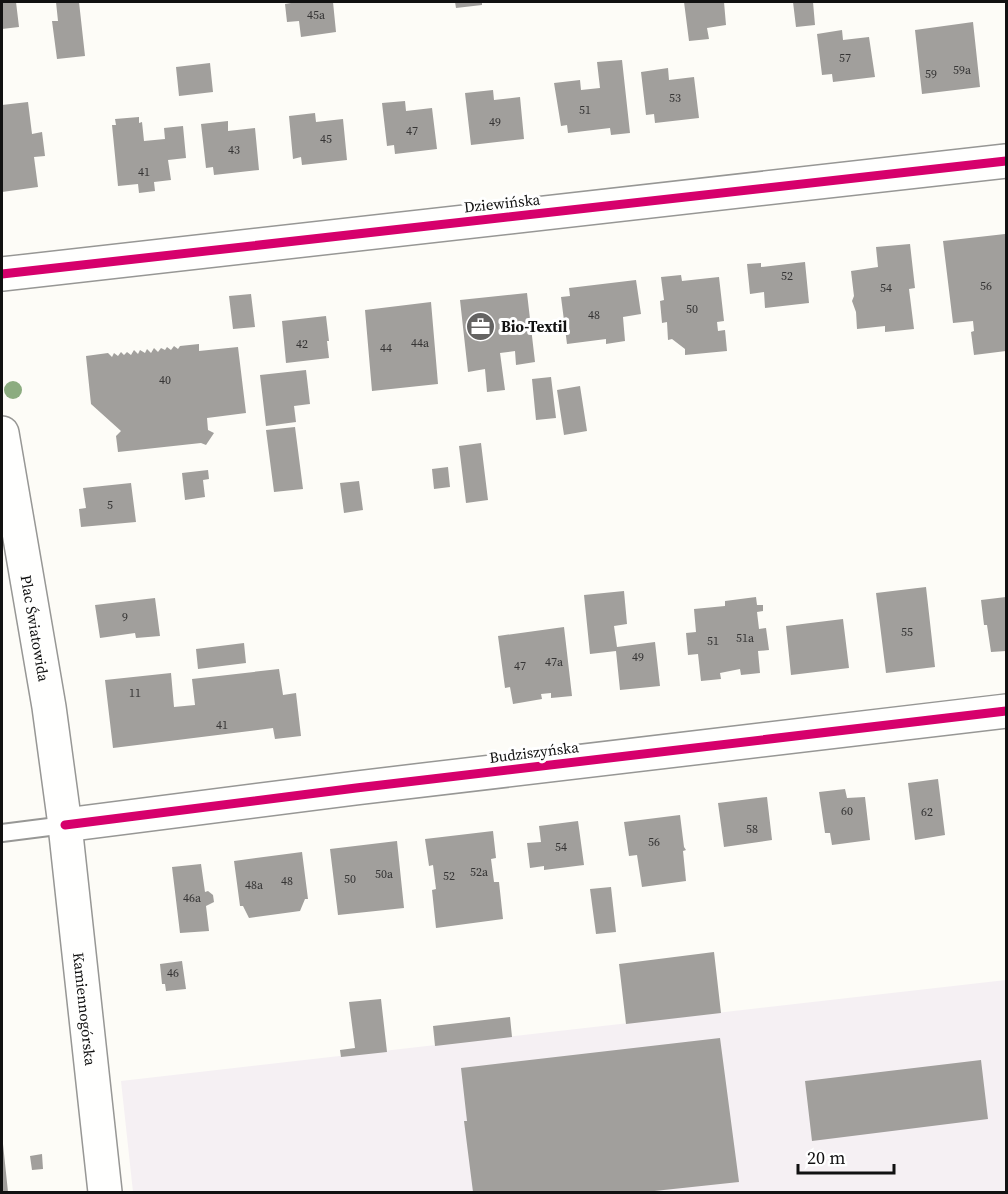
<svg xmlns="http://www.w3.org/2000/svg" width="1008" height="1194" font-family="'Source Serif 4',serif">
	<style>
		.industrial { fill: #f5f0f3 }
		.building { fill: #a19f9c }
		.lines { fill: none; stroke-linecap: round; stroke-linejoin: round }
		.lane-casing { stroke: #979795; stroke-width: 20 }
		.street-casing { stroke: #979795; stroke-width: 36 }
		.lane { stroke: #fffffe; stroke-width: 16 }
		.street { stroke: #fffffe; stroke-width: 33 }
		.cycleway-casing { stroke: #fff; stroke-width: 13 }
		.cycleway { stroke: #d6006c; stroke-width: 9 }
		.tree { fill: #8cac80 }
		.labels { text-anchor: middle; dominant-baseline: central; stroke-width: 6; stroke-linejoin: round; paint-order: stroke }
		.number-label { font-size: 12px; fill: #353434 }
		.street-label { font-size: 15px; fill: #111; stroke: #fff }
		.poi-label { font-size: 15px; font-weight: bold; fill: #111; stroke: #fff; text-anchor: start }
	</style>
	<rect width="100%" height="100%" fill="#fdfcf7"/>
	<path class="industrial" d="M1006 980V1192H133L121 1081Z"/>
	<path class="building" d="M2 2H16L19 27 2 29Z
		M56 2H79L85 56 57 59 52 21H58Z
		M297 2H333L336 32 301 37 299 21 287 22 285 4Z
		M455 2H482V5L456 8Z
		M684 2H724L726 25 707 28 709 39 689 41Z
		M793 2H813L815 25 796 27Z
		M973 22 980 87 922 94 915 30Z
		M842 30 843 40 869 37 875 77 833 82 832 74 822 75 817 34Z
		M622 60 630 133 611 135 610 128 568 133 567 125 561 126 554 83 580 80 581 90 600 88 597 62Z
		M210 63 213 92 179 96 176 67Z
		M668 68 669 80 694 77 699 118 655 123 654 114 646 115 641 72Z
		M493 90 494 100 520 97 524 139 471 145 465 93Z
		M405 101 406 111 432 108 437 149 395 154 394 145 387 146 382 103Z
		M28 102 32 134 42 132 45 156 34 157 38 187 2 192V105Z
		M315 113 316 122 343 119 347 160 302 165 301 157 293 159 289 116Z
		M139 117V123L142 122 144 141 165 139 164 128 183 126 186 158 168 160 171 180 154 182 155 191 139 193 138 184 118 186 112 125H116L115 119Z
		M228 121V131L255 128 259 170 214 175 213 167 206 168 201 124Z
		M1005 234 1006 351 974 355 971 332 974 331 973 321 953 323 943 241Z
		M910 244 915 288 909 289 914 329 885 332V326L857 329 856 312 852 301 854 296 851 271 878 267 876 247Z
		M805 262 809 303 765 308 764 292 750 294 747 264 761 263V267Z
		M681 275 682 281 719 277 724 321 717 322 718 331 725 330 727 351 685 355V349L672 339 668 340 667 322 662 323 660 301 664 300 661 277Z
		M636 280 641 314 623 317 625 341 606 344V339L567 344 561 297 570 296 569 288Z
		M527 293 535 362 516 365 515 351 500 353 505 390 487 392 485 369 468 372 460 300Z
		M251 294 255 327 233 329 229 296Z
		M431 302 438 384 372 391 365 310Z
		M326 316 329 341H327L329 358 286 363 282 321Z
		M199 344V351L238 347 246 413 207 418 208 430 214 433 206 445 201 443 118 452 116 436 121 431 91 404 86 356 108 353 112 357 114 353 118 356 121 352 124 355 127 352 131 355 134 350 138 354 140 350 145 353 147 349 151 353 154 348 158 352 161 348 165 350 167 347 171 350 174 346 178 349 180 346Z
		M306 370 310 404 294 406 296 422 266 426 260 375Z
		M551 377 556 418 536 420 532 379Z
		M580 386 587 431 564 435 557 390Z
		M295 427 303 489 274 492 266 430Z
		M481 443 488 500 466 503 459 446Z
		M448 467 450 487 434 489 432 469Z
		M208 470 209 479 203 480 205 497 185 500 182 473Z
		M359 481 363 510 344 513 340 483Z
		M131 483 136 522 81 527 79 509 86 508 83 488Z
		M926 587 935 667 886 673 876 593Z
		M624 591 627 624 614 626 617 647 655 642 660 686 620 690 616 651 590 654 584 595Z
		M756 597 757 605H763V611L757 612 759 629 766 628 769 650 758 651 760 673 741 675 740 669 720 673 721 679 701 681 698 654 688 655 686 633 696 632 694 609 725 606V601Z
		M1006 597V651L991 652 987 625H984L981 600Z
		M155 598 160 636 136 638 135 633 100 638 95 605Z
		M843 619 849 668 791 675 786 626Z
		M564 627 572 696 551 698V693L541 694 542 699 513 704 510 687 505 688 498 636Z
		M244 643 246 663 198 669 196 649Z
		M279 669 283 695 296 693 301 736 275 739 273 728 113 748 105 680 171 673 174 707 195 705 192 679Z
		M938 779 945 835 915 840 908 783Z
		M845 789 847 798 865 797 870 840 832 845 830 833H825L819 792Z
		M767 797 772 840 724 847 718 803Z
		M680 815 684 847 686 850 683 851 686 881 642 887 637 855 629 856 624 822Z
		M578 821 584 865 544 870V866L530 868 527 843 541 842 539 826Z
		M493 831 496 858 491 859 494 882H499L503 919 436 928 432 890 436 889 433 865 429 866 425 839Z
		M397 841 404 908 338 915 330 849Z
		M302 852 308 899H305L300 911 249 918 243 906H240L234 861Z
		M201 864 205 892 208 891 213 895 214 902 206 906 209 931 180 933 172 867Z
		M611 887 616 932 596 934 590 889Z
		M714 952 721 1013 626 1024 619 964Z
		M182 961 186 989 166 991 165 984H162L160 964Z
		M381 999 387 1052 341 1057 340 1050 355 1048 349 1002Z
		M510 1017 512 1037 435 1046 433 1026Z
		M720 1038 739 1182 645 1192H473L464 1121H467L461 1068Z
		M981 1060 988 1119 812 1141 805 1081Z
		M2 1144H3L8 1192H2Z
		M42 1154 43 1169 32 1170 30 1156Z"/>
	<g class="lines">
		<defs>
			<path id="lane" d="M2 833 65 825"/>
			<g id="street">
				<path d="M2 274 1006 161"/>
				<path id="s1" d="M2 433 49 707 65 825 105 1192"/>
				<path d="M65 825 356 788 1006 711"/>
			</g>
		</defs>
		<use href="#lane" class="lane-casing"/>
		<use href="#street" class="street-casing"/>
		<use href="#lane" class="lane"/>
		<use href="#street" class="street"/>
		<defs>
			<path id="cycleway" d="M2 274 1006 161
				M65 825 356 788 1006 711"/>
		</defs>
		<use href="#cycleway" class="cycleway-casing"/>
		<use href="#cycleway" class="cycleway"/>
	</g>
	<circle class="tree" cx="13" cy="390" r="9"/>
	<defs>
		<symbol id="office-disc" viewBox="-11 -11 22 22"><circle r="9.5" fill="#646362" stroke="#fff"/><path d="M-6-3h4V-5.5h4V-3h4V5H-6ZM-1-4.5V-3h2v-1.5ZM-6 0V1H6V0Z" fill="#fff"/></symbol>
	</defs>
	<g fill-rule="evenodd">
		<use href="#office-disc" x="464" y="310" width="33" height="33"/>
	</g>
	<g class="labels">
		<g class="number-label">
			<text x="316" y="15">45a</text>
			<text x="845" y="58">57</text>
			<text x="962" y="70">59a</text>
			<text x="931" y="74">59</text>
			<text x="675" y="98">53</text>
			<text x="585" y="110">51</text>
			<text x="495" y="122">49</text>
			<text x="412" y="131">47</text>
			<text x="326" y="139">45</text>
			<text x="234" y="150">43</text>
			<text x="144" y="172">41</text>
			<text x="787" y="276">52</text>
			<text x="986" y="286">56</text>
			<text x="886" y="288">54</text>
			<text x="692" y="309">50</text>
			<text x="594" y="315">48</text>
			<text x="420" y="343">44a</text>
			<text x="302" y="344">42</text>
			<text x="386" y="348">44</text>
			<text x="165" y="380">40</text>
			<text x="110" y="505">5</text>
			<text x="125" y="617">9</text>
			<text x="907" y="632">55</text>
			<text x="745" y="638">51a</text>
			<text x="713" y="641">51</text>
			<text x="638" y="657">49</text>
			<text x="554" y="662">47a</text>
			<text x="520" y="666">47</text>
			<text x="135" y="693">11</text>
			<text x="222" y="725">41</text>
			<text x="847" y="811">60</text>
			<text x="927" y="812">62</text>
			<text x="752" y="829">58</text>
			<text x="654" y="842">56</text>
			<text x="561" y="847">54</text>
			<text x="479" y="872">52a</text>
			<text x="384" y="874">50a</text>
			<text x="449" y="876">52</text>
			<text x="350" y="879">50</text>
			<text x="287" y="881">48</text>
			<text x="254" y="885">48a</text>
			<text x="192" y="898">46a</text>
			<text x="173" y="973">46</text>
		</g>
		<g class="street-label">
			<text transform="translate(502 203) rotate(-6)">Dziewińska</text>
			<text stroke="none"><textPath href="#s1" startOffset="198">Plac Światowida</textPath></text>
			<text transform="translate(534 752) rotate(-7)">Budziszyńska</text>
			<text stroke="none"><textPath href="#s1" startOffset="582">Kamiennogórska</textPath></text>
		</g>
		<g class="poi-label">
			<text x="501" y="326">Bio-Textil</text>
		</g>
	</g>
	<rect width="1008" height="1194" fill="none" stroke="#111111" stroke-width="6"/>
	<path d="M798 1164v9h96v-9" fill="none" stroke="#111111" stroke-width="3"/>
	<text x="807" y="1164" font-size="18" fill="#111111" stroke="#ffffff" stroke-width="4.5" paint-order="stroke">20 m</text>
</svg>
